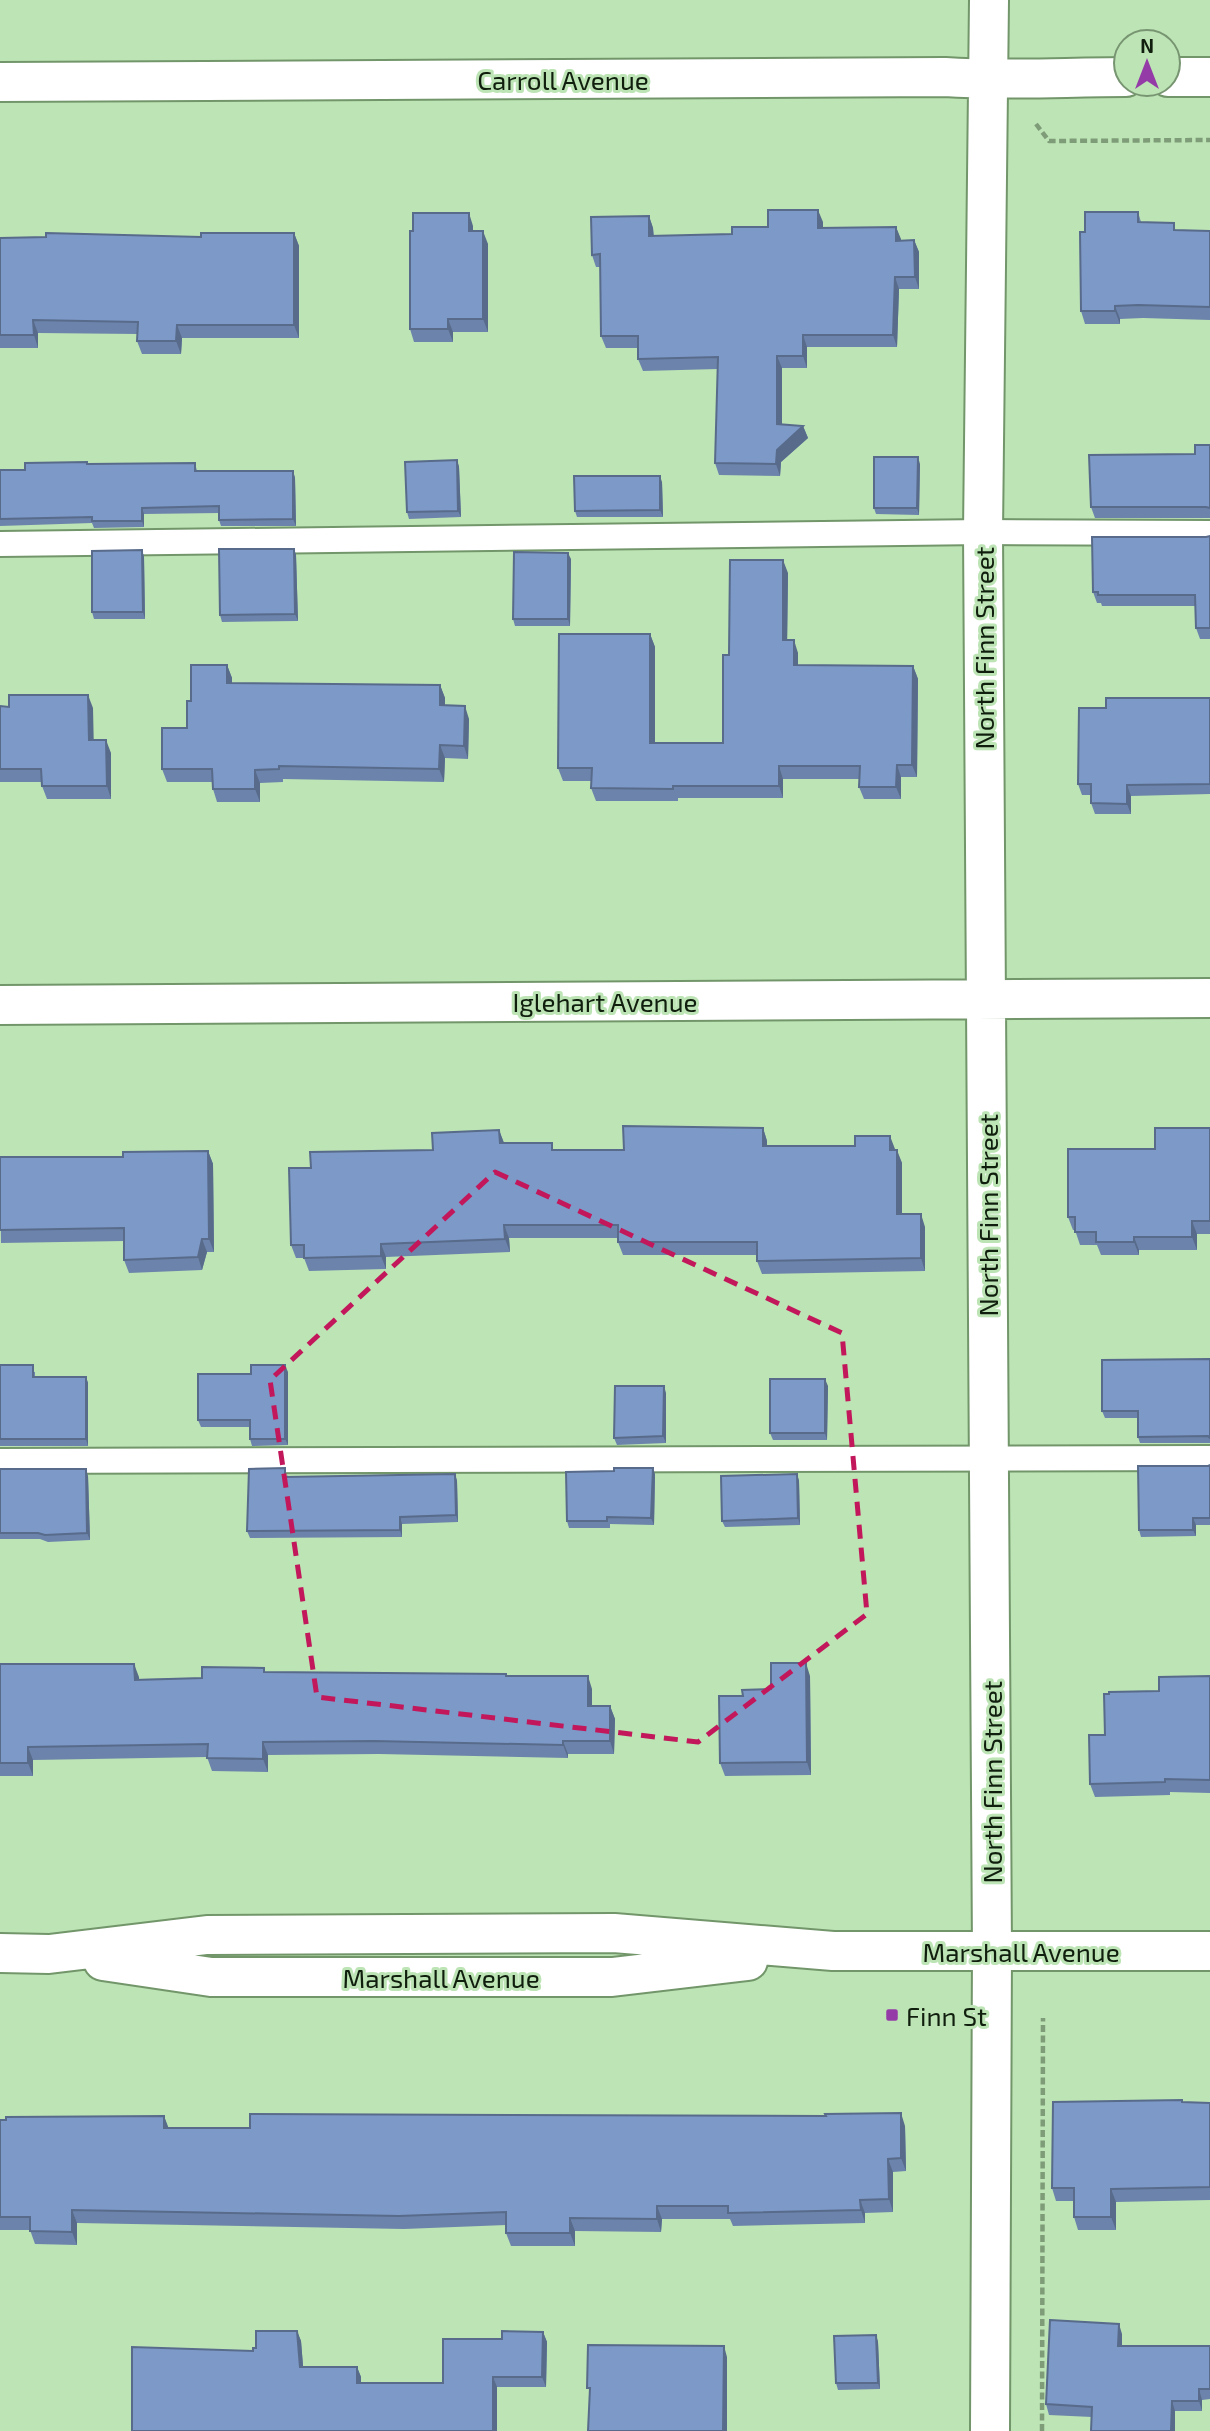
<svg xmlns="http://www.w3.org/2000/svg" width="1210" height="2431" font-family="'Exo 2',sans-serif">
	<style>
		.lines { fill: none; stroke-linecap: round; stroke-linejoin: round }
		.service-casing { stroke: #72966a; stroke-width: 28 }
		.minor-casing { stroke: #72966a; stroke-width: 42 }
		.primary-casing { stroke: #72966a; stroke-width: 42 }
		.path { stroke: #7e9c78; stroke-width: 4.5; stroke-dasharray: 7 3.5; stroke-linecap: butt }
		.service { stroke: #fff; stroke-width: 24 }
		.minor { stroke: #fff; stroke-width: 38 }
		.primary { stroke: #fff; stroke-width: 38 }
		.wall { fill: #6c84ab }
		.shaded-wall { fill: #586b8b }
		.building { fill: #7d99c7; stroke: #586b8b; stroke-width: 2 }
		.marked { fill: none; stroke: #c2185b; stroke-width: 5; stroke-dasharray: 14 9; stroke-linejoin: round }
		.poi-dot { fill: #943ba7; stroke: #bde4b5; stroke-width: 2.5 }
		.labels { text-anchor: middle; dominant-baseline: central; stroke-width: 6; stroke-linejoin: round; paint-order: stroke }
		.street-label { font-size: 26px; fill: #101e0d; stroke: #bde4b5 }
		.poi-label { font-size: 26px; fill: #101e0d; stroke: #bde4b5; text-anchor: start }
	</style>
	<rect width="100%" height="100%" fill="#bde4b5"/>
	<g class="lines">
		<defs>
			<path id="service" d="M0 544 983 532 1210 533
				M0 1461 1210 1458"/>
			<path id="minor" d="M989 0 983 532 992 1951 990 2431
				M1168 77H1210
				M0 82 945 77C1005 81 1066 77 1126 77
				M0 1005 1210 998"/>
			<path id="primary" d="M0 1953 49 1954 207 1935 614 1933 833 1951H1210
				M103 1961 211 1977H612L748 1961"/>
		</defs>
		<use href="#service" class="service-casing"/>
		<use href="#minor" class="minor-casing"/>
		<use href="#primary" class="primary-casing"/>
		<path class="path" d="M1036 124 1049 141 1210 140
			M1042 2431 1043 2018"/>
		<use href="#service" class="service"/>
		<use href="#minor" class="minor"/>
		<use href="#primary" class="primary"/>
	</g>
	<path class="wall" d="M1138 212 1141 222 1177 230 1210 231V320L1143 318 1120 319V324H1085L1081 311 1085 232Z
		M649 216 653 228 654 236 732 234 768 227 823 222V228L896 227 901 241 914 240 919 252V289H899L897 347H807V368H782V425L803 426 808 438 781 462 780 476 719 475 715 463 718 369 643 371 638 359V348H606L601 336 600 267H596L592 255Z
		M473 226V231L488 244V332H453V342H414L410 329Z
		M294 233 299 246V338H182L181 354H142L137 341V334L38 333V348H0V238L201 237Z
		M1210 445V518H1095L1091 507 1195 454Z
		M457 460 459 467 461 517 409 519 407 512Z
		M195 463 197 471H293L295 478 296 526H221L219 520V513L144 514V527L94 528 92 523 0 526V470H25L88 464Z
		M920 464 919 515 876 514 874 508Z
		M662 482 663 517H577L575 511Z
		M1210 536V639H1200L1196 628 1195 606H1102L1101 603H1097L1093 592Z
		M294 549 296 555 298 621 222 622 220 615Z
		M142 550 144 557 145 619H94L92 612Z
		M571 559 570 626H515L513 619Z
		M788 573 787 640 798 653V665L913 666 918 679 917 777H901V799H864L859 787V779H783V798H678V801H596L591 788 592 781H563L558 768 650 634 655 647V743H723L729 655Z
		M227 665 232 678V683L440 685 445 698V706L469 719 468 759 445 758 444 782 283 779V782L260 783V802H217L213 789V782H167L162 769 187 728 191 701Z
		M1210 698V794L1131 796V814H1095L1091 803V795H1082L1078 784 1106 708Z
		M0 706 93 708V740L111 753V799H47L42 786V782H0Z
		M763 1128 767 1141V1146L895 1149 902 1163V1214L925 1227V1271L762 1274 757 1261V1255H623L618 1242V1238H509L510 1252 386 1257V1269L309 1271 304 1258H296L291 1245 311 1168 433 1150 499 1130 504 1143 555 1150H624Z
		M1210 1128V1234H1197V1250H1139V1255H1101L1097 1245H1080L1075 1230H1073L1068 1217 1155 1149Z
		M208 1151 213 1164 214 1252H207L202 1270 129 1273 124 1260V1241L1 1243 0 1157H123Z
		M1210 1359V1443H1140L1138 1437V1418H1105L1102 1411Z
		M0 1365 35 1372V1377H86L88 1383V1446H0Z
		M288 1372V1445L252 1446 250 1439V1427H201L198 1420 251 1374Z
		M828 1386 827 1440H773L770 1433Z
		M666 1393V1443L617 1445 614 1438Z
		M1210 1465V1525H1196V1536L1141 1537 1139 1530Z
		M0 1469 88 1476 90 1540 48 1542 40 1539H0Z
		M614 1471 655 1474 654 1525 610 1524V1528H569L567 1521Z
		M455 1474 457 1481 458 1522 402 1524V1537L250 1538 247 1531 288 1475V1477Z
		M797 1474 799 1481 800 1525 725 1527 722 1521Z
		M0 1664 139 1677V1679L202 1678 265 1672 506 1674 507 1676 592 1689V1706H610L615 1719 614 1754H568V1758L379 1754 268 1755V1772L212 1771 207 1757 33 1760V1776H0Z
		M810 1676 811 1775 725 1776 720 1763 743 1696 771 1689Z
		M1210 1676V1793L1170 1792V1795L1095 1797 1090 1784 1159 1691Z
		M1182 2100 1183 2102 1210 2103V2200L1116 2202V2230H1078L1074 2217V2201H1056L1052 2188Z
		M164 2116 168 2128 905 2126 906 2171 893 2172V2212L865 2213V2223L733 2226 730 2219H662L661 2232 575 2231V2246H511L506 2233V2225L404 2229 77 2223V2245L35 2244 30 2230H0V2120Z
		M297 2331 301 2341 303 2367H357L361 2377V2383H443L502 2339 543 2332 547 2342 546 2387H497V2431H132L253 2351 256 2348Z
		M1122 2334V2346H1210V2399L1202 2400V2411H1175V2431H1091L1092 2417 1049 2415 1046 2404Z
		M876 2335 878 2342 880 2389 838 2390 836 2383Z"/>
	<path class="shaded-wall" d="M818 210 823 222V240L818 228Z
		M469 213 473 226V244L469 231Z
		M649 216 653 228 654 249 649 236Z
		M896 227 901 239V253L896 241Z
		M483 231 488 244V332L483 319Z
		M294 233 299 246V338L294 325Z
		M914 240 919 252V289L915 277Z
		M895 277 899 289 897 347 893 335Z
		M1115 306 1120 319V324L1115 311Z
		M448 319 453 332V342L448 329Z
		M33 320 38 333V348L34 335Z
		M177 325 182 338 181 354 176 341Z
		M803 335 807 347V368L803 356Z
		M777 356 782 368V437L777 424Z
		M803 426 808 438 781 462 780 476 776 464 777 450Z
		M918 457 920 464 919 515 917 508Z
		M457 460 459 467 461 517 458 511Z
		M293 471 295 478 296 526 293 519Z
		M660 476 662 482 663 517 660 510Z
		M142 508 144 514V527L142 521Z
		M294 549 296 555 298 621 295 614Z
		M142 550 144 557 145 619 143 612Z
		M568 553 571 559 570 626 568 619Z
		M783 560 788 573 787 653 783 640Z
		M650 634 655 647V755L650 743Z
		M794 640 798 653V678L794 665Z
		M227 665 232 678V696L227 683Z
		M913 666 918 679 917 777 912 765Z
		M440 685 445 698V718L440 705Z
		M88 695 93 708 94 753 89 740Z
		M465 706 469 719 468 759 464 746Z
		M106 740 111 753V799L107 786Z
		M440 745 445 758 444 782 439 769Z
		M897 765 901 777V799L896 787Z
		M779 766 783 779V798L779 786Z
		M255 770 260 783V802L255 789Z
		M1127 785 1131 796V814L1127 804Z
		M763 1128 767 1141V1159L763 1146Z
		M499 1130 504 1143H500Z
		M890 1136 895 1149V1163L890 1150Z
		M897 1150 902 1163V1227L897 1214Z
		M208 1151 213 1164 214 1252 209 1239Z
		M921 1214 925 1227V1271L921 1258Z
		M1192 1221 1197 1234V1250L1192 1237Z
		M504 1225 509 1238 510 1252 505 1239Z
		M1134 1237 1139 1250V1255L1134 1242Z
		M202 1239 207 1252 202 1270 198 1257Z
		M381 1244 386 1257V1269L381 1256Z
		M285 1365 288 1372V1445L285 1439Z
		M86 1377 88 1383V1446L86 1439Z
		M825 1379 828 1386 827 1440 825 1433Z
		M664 1386 666 1393V1443L663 1436Z
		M653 1468 655 1474 654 1525 651 1518Z
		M86 1469 88 1476 90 1540 87 1533Z
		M455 1474 457 1481 458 1522 456 1515Z
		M797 1474 799 1481 800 1525 798 1518Z
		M400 1517 402 1524V1537L400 1530Z
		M1193 1518 1196 1525V1536L1193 1530Z
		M806 1663 810 1676 811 1775 807 1762Z
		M134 1664 139 1677 140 1693 135 1680Z
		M588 1676 592 1689V1719L588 1706Z
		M610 1706 615 1719 614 1754 610 1741Z
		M563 1741 568 1754V1758L563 1745Z
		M263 1742 268 1755V1772L263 1759Z
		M28 1747 33 1760V1776L28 1763Z
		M901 2113 905 2126 906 2171 901 2158Z
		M164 2116 169 2129 164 2128Z
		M888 2159 893 2172V2212L889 2199Z
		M1111 2189 1116 2202V2230L1111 2217Z
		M860 2200 865 2213V2223L861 2210Z
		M657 2206 662 2219 661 2232 657 2219Z
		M72 2210 77 2223V2245L72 2232Z
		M570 2218 575 2231V2246L570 2233Z
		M1119 2324 1122 2334V2356L1118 2346Z
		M297 2331 301 2341 304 2377 300 2367Z
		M543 2332 547 2342 546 2387 542 2377Z
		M876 2335 878 2342 880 2389 878 2383Z
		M724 2346 727 2357V2431H723Z
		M357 2367 361 2377V2394L357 2383Z
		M493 2377 497 2387V2431H493Z
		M1199 2389 1202 2400V2411L1199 2401Z
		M1172 2401 1175 2411V2431H1171Z"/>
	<path class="building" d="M768 210H818V228L896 227V241L914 240 915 277H895L893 335H803V356H777V424L803 426 777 450 776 464 715 463 718 357 638 359V336H601L600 254 592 255 591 217 649 216V236L732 234V227H768Z
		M1085 212H1138V222L1174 223V230L1210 231V307L1138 305 1115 306V311H1081L1080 232H1085Z
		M413 213H469V231H483V319H448V329H410V231H413Z
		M46 233 201 237V233H294V325H177L176 341H137L138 322 33 320 34 335H0V238L46 237Z
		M1195 445H1210V508L1206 507H1091L1089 455 1195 454Z
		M874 457H918L917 508H874Z
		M457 460 458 511 407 512 405 462Z
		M87 462V464L195 463V471H293V519L219 520V506L142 508V521H92V517L0 519V470H25V463Z
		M574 476H660V510L575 511Z
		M1210 536V628H1196L1195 595H1098V592H1093L1092 537H1206Z
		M219 549H294L295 614 220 615Z
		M142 550 143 612H92V551Z
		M514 552 568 553V619H513Z
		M730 560H783V640H794V665L913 666 912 765H897L896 787H859L860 766H779V786H673V789L591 788 592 768H558L559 634H650V743H723V655H729Z
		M191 665H227V683L440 685V705L465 706 464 746 440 745 439 769 279 766V769L255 770V789H213L212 769H162V728H187V701H191Z
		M9 695H88L89 740H106L107 786H42L41 769H0V706L9 707Z
		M1106 698H1210V784L1127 785V804L1091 803V784H1078L1079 708H1106Z
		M623 1126 763 1128V1146H855V1136H890V1150H897V1214H921V1258L757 1261V1242H618V1225H504L505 1239 381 1244V1256L304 1258V1245H291L289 1168H311L310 1152 433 1150 432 1133 499 1130 500 1143H552V1150H624Z
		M1155 1128H1210V1221H1192V1237H1134V1242H1096V1232H1075V1217H1068V1149H1155Z
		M208 1151 209 1239H202L198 1257 124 1260V1228L0 1230V1157H123V1152Z
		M1210 1359V1438L1208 1436 1138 1437V1411H1102V1360Z
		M0 1365H33V1377H86V1439H0Z
		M251 1365H285V1439H250V1420H198V1374H251Z
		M770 1379H825V1433H770Z
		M615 1386H664L663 1436 614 1438Z
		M1210 1465V1518H1193V1530H1139L1138 1466H1208Z
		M285 1468V1477L455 1474 456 1515 400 1517V1530L247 1531 249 1469Z
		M614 1468H653L651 1518 607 1517V1521H567L566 1472 614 1471Z
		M0 1469H86L87 1533 45 1535 38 1533H0Z
		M797 1474 798 1518 722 1521 721 1476Z
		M771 1663H806L807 1762 720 1763 719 1696H743L742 1690 771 1689Z
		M0 1664H134L135 1680 202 1678V1667L264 1668V1672L506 1674V1676H588V1706H610V1741H563V1745L374 1741 263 1742V1759L207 1758 208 1744 28 1747V1763H0Z
		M1210 1676V1780L1165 1779V1782L1090 1784 1089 1735H1105L1104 1694H1109V1692L1159 1691V1677Z
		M1182 2100V2102L1210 2103V2187L1111 2189V2217H1074V2188H1052L1053 2102Z
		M901 2113V2158L888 2159 889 2199 860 2200 861 2210 728 2213V2206H657V2219L570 2218V2233H506V2212L399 2216 72 2210V2232L30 2231V2217H0V2120H6V2117L164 2116V2128H250V2114L826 2116 825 2114Z
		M1050 2320 1119 2324 1118 2346H1210V2389H1199V2401H1172L1171 2431H1091L1092 2407 1046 2404Z
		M256 2331H297L300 2367H357V2383H443V2339H502V2331L543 2332 542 2377H493V2431H132V2347L253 2351V2348H256Z
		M876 2335 878 2383H836L834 2336Z
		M588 2345 724 2346 723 2431H588L590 2388H587Z"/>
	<path class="marked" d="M495 1172 842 1333 867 1614 698 1742 317 1697 270 1380Z"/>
	<rect class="poi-dot" x="885" y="2008" width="14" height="14" rx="3.5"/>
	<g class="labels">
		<g class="street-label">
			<text x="563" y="79">Carroll Avenue</text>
			<text transform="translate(983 648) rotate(-90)">North Finn Street</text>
			<text x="605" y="1001">Iglehart Avenue</text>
			<text transform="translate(987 1215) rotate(-90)">North Finn Street</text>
			<text transform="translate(991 1782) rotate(-90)">North Finn Street</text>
			<text x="1021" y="1951">Marshall Avenue</text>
			<text x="441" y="1977">Marshall Avenue</text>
		</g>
		<g class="poi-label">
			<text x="906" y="2015">Finn St</text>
		</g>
	</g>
	<g transform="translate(1147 63)"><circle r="33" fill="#bde4b5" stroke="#789572" stroke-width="2"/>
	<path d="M0-5L12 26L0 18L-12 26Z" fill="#943ba7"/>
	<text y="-10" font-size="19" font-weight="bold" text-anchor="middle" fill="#101e0d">N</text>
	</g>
</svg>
